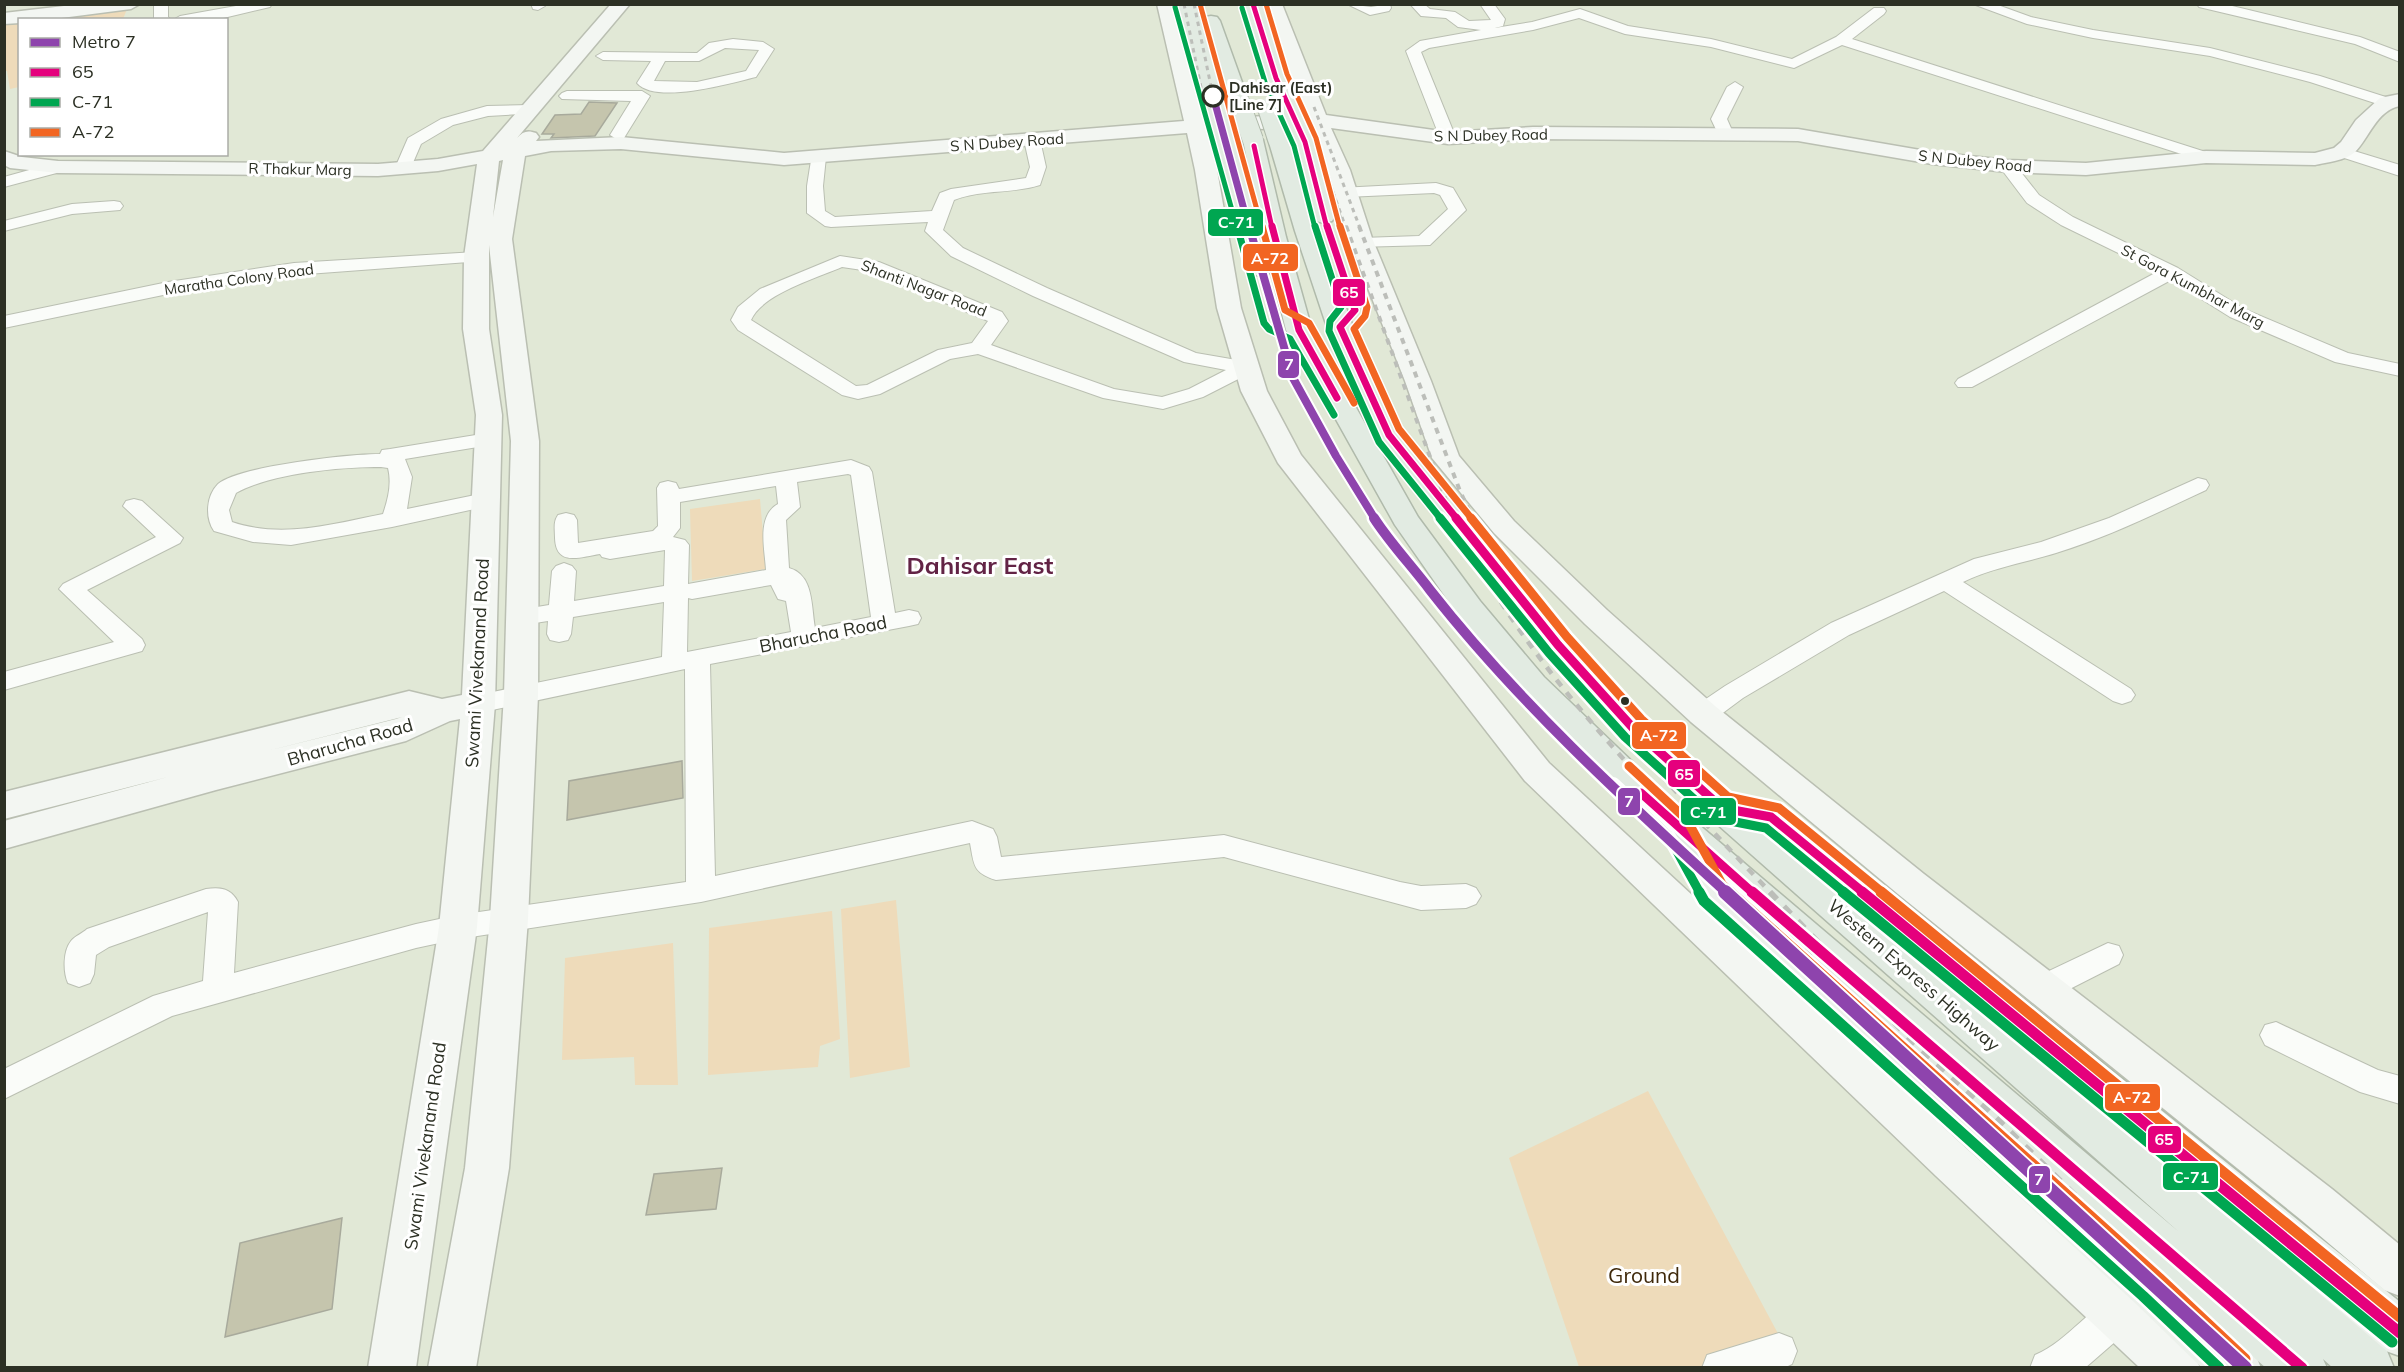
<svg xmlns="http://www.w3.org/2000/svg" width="2404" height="1372" font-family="Mulish,sans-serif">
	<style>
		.green { fill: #eedbba }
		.building { fill: #c5c5ad; stroke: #a8aa9c; stroke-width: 1.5 }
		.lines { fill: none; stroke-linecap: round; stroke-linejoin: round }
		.street-casing { stroke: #babfb2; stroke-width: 2 }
		.secondary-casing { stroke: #babfb2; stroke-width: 3 }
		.primary-casing { stroke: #b0baab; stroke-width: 3 }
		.highway-casing { stroke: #b0baab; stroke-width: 3 }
		.street { fill: #fafcf9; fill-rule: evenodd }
		.secondary { fill: #f3f6f2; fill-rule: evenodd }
		.primary { fill: #ecf1eb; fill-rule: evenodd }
		.highway { fill: #e2ebe2; fill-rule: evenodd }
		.rail-far3 { stroke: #bcbeb9; stroke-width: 3; stroke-dasharray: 4.5 4.5; stroke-linecap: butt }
		.rail-far2 { stroke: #bcbeb9; stroke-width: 4; stroke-dasharray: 6 6; stroke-linecap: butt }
		.rail-far1 { stroke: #bcbeb9; stroke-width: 4.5; stroke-dasharray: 8 8; stroke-linecap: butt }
		.rail { stroke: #bcbeb9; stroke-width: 6; stroke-dasharray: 10 10; stroke-linecap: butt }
		.highway-bridge-casing { stroke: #b0baab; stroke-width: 22; stroke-linecap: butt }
		.highway-bridge { stroke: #e2ebe2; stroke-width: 20 }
		.bus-1-far3-casing { stroke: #fff; stroke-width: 8 }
		.bus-1-far2-casing { stroke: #fff; stroke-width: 10 }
		.bus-1-far1-casing { stroke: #fff; stroke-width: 14 }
		.bus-1-casing { stroke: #fff; stroke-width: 16 }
		.bus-2-far3-casing { stroke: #fff; stroke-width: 8 }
		.bus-2-far2-casing { stroke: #fff; stroke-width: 10 }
		.bus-2-far1-casing { stroke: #fff; stroke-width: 14 }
		.bus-2-casing { stroke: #fff; stroke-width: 16 }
		.bus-3-far3-casing { stroke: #fff; stroke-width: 8 }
		.bus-3-far2-casing { stroke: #fff; stroke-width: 10 }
		.bus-3-far1-casing { stroke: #fff; stroke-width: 14 }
		.bus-3-casing { stroke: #fff; stroke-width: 16 }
		.bus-1-far3 { stroke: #e5007d; stroke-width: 5 }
		.bus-1-far2 { stroke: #e5007d; stroke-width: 7 }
		.bus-1-far1 { stroke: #e5007d; stroke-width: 9 }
		.bus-1 { stroke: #e5007d; stroke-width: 11 }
		.bus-2-far3 { stroke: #00a651; stroke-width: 5 }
		.bus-2-far2 { stroke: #00a651; stroke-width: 7 }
		.bus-2-far1 { stroke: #00a651; stroke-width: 9 }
		.bus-2 { stroke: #00a651; stroke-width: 11 }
		.bus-3-far3 { stroke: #f26522; stroke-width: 5 }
		.bus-3-far2 { stroke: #f26522; stroke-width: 7 }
		.bus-3-far1 { stroke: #f26522; stroke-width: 9 }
		.bus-3 { stroke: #f26522; stroke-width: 11 }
		.metro-1-far3-casing { stroke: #fff; stroke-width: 10 }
		.metro-1-far2-casing { stroke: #fff; stroke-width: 12 }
		.metro-1-far1-casing { stroke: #fff; stroke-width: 15 }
		.metro-1-casing { stroke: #fff; stroke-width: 18 }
		.metro-1-far3 { stroke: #8e44ad; stroke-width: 7 }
		.metro-1-far2 { stroke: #8e44ad; stroke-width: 8 }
		.metro-1-far1 { stroke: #8e44ad; stroke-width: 10 }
		.metro-1 { stroke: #8e44ad; stroke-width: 14 }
		.stop-dot { fill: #fff; stroke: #2c3024; stroke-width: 3 }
		.bus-dot { fill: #2c3024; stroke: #fff; stroke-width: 2 }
		.labels { text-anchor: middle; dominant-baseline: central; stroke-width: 6; stroke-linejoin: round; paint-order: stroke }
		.far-stop-label { font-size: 15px; font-weight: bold; fill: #2c3024; stroke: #fff; text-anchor: start }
		.far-street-label { font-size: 15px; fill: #2c3024; stroke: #fff }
		.street-label { font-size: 18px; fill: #2c3024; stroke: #fff }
		.near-park-label { font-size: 21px; fill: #3f290b; stroke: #fff }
		.district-label { font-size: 24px; font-weight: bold; fill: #622345; stroke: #fff }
		.line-badge { stroke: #fff; stroke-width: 2 }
		.badge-label { font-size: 16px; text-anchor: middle; font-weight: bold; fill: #fff }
	</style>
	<rect width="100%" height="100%" fill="#e1e8d6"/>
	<path class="green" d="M127 9 123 19H45Z
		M19 23V87L10 89 7 71H5L4 25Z
		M760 499 766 569 692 581 690 509Z
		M896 900 910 1067 850 1078 841 909Z
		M832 911 840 1039 820 1046 818 1067 708 1075 709 928Z
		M673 943 678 1085H635L634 1057 562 1060 565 958Z
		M1648 1091 1782 1341 1701 1367H1579L1509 1158Z"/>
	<path class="building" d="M589 102 617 103 595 136 551 138 554 134H542L555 115 581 114Z
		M682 761 683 798 567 820 569 781Z
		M722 1168 716 1209 646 1215 654 1174Z
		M342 1218 332 1309 225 1337 240 1243Z"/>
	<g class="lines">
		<defs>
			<path id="street" d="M154 4H168V17L171 20H154Z
				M247 4H272L270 7 215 20H173L180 16Z
				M531 4H545V6L538 10 533 9Z
				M1347 4 1371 7 1390 4 1391 8 1389 11 1370 15Z
				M1410 4H1424L1430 9 1455 12 1469 21 1491 20 1480 4H1494L1505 19 1503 26 1495 28 1532 22 1580 9 1628 26 1711 39 1792 59 1836 37 1874 8H1884L1886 11 1884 14 1852 39 2212 154 2214 157 2212 160H2200L1842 45 1794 68 1711 47 1625 34 1579 18 1533 30 1429 48 1421 52 1456 138 1448 143 1440 138 1406 51 1420 41 1481 30 1458 27 1446 18 1421 16Z
				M1973 4H1995L2031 17 2093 30 2210 48 2320 76 2392 99 2395 102 2387 107 2310 82 2210 56 2093 38 2027 24Z
				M2197 4H2224L2360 37 2400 52V62L2355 44 2199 7Z
				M733 39 763 42 774 49 756 77C731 83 656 105 637 83L651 61 603 60 596 56 603 52 697 53 709 43ZM725 48 759 50 746 71 697 82 654 81 665 61H699Z
				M1735 82 1743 87 1727 119 1734 135 1726 140 1720 138 1711 119 1727 87Z
				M567 91H642L650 96 624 138 618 140 610 135 631 101 562 99 559 96 562 93Z
				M530 105 536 107 538 110 536 113 488 116 453 125 421 144 409 172 403 173 395 168 408 138 441 119 487 106Z
				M1032 135 1040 140 1046 167 1040 185C1012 194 981 189 954 200L943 230 963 248 1047 288 1196 353 1254 363 1257 367 1254 371 1203 397 1163 409 1103 398 978 354 950 359 880 394 858 399 842 395 738 330 731 320 738 307 760 289 840 256 879 262 1002 312 1008 321 991 345 1114 389 1162 397 1189 389 1226 370 1184 362 1033 296 951 256 925 231 928 222 831 227 825 226 807 213V186L812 154 818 152 826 157 823 186 825 211 835 217 932 211 940 193 951 189 1026 178 1030 167 1024 140ZM842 267 869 271 988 321 972 343 938 350 867 385 856 386 751 320C762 294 817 278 842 267Z
				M2341 147 2400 165V176L2335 155 2333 152 2335 149Z
				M2007 161 2013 162 2039 195 2073 217 2178 268 2244 309 2348 353 2400 364V376L2335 362 2230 317 2171 280 1972 387H1958L1955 383 1958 379 2157 272 2061 225 2027 203 1999 166Z
				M58 162 64 163 66 167 64 171 4 187V177Z
				M1436 183 1453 188 1466 210 1430 245 1356 247 1353 243 1356 239 1362 238 1419 236 1448 209 1440 195 1434 193 1346 197 1340 196 1337 192 1340 188Z
				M114 201 120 202 123 206 120 210 72 214 4 231V221L72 204Z
				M476 252 482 253 485 257 482 261 294 275 168 294 4 328V316L168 282 294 263Z
				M488 433 496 434 499 439 496 444 405 459 412 477 407 509 485 493 493 495 496 500 493 505 392 527 291 545 253 542 214 531C205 518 206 496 218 484 239 466 350 454 380 454L382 450 390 449ZM381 467 388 468C392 484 388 499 383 514 333 524 282 539 232 522L229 510 236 493C272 473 340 467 381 467Z
				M851 460 869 467 872 472 895 613 909 610 918 612 921 618 918 624 909 626 710 664 715 876 972 821 993 829 997 837 1001 857 1224 835 1400 882 1421 886 1466 884 1476 888 1481 896 1476 904 1466 908 1421 910 1224 857 996 880C973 873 974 865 970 843L701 902 458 939 416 948 172 1016 4 1099V1069L153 996 203 981 208 912 109 947 96 955 94 974 90 983 79 987 68 983C63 972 63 951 71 941 75 936 83 933 87 929L206 889C220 887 231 888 238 902L234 973 416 924 458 915 686 882 685 669 478 713 469 710 465 704 469 698 478 695 662 657 664 602 573 617 571 634 568 640 559 642 550 640 547 634 548 621 522 625 513 623 510 617 513 611 549 605 552 571 556 566 564 563 572 566 576 571 574 601 664 586 665 550 610 559 602 557 600 554C580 557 556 567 555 538 555 530 553 522 558 515L566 513 574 515 577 520 578 543 653 531 658 526 657 488 660 483 668 481 676 483 679 489ZM848 474 851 475 871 617 815 628C811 606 814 575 789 568L786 520 800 507 797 482ZM776 486 778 504C756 516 765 550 766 570L688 584 689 545 685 540 673 537 680 528V502ZM771 585 778 599 786 601 791 632 687 652 688 598 692 599Z
				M2198 478 2206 480 2209 485 2206 490C2157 513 2108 537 2056 553 2024 563 1994 567 1963 582L2131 689 2135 695 2131 701 2122 704 2113 701 1944 591 1849 635 1743 698 1712 721 1703 723 1694 721 1690 714 1694 707 1725 686 1831 623 1974 559 2041 542 2109 518Z
				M134 499 142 501 183 538 180 543 87 590 142 639 145 645 142 651 4 690V672L114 642 59 589 63 584 156 537 123 506 126 501Z
				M2108 943 2119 946 2123 955 2119 964 2054 997 2043 1001 2032 997 2028 988 2032 979Z
				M2276 1022 2378 1070 2400 1076V1104L2360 1092 2265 1045 2260 1035 2265 1025Z
				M2126 1290 2139 1295 2144 1308 2139 1321 2085 1368H2030L2035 1355C2070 1340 2091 1304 2126 1290Z
				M1779 1333 1792 1338 1797 1351 1792 1364 1784 1368H1702L1707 1355Z"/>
			<path id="secondary" d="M81 4H140L131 9 46 20H20V23L4 24V13Z
				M611 4H630L517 138C523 131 528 130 536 133L539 137 536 141 621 137 784 153 1184 121 1157 4H1175L1204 119 1305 114 1264 4H1282L1326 115 1448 132 1533 127 1798 129 1932 152 2007 160 2086 163 2206 151 2315 153 2334 148 2341 142 2356 120 2380 98 2400 94V106C2377 110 2369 138 2355 152 2345 161 2327 162 2315 165L2206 163 2086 175 2007 172 1932 164 1798 141 1533 139 1448 144 1331 128 1350 170 1372 238 1431 381 1459 456 1514 521 1607 610 1715 706 1924 874 2332 1189 2400 1245V1296L2384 1290 2300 1219 1898 894 1691 722 1585 624 1494 533 1432 458 1405 381 1348 238 1328 170 1310 127 1207 131 1217 170 1241 308 1267 391 1301 455 1549 763 1966 1148 2193 1351 2200 1368H2140L1936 1176 1525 781 1278 463 1241 391 1217 308 1195 170 1187 133 784 165 621 149 551 151 525 156 512 239 539 441 538 695 528 919 509 1168 476 1368H428L465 1168 490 919 504 695 511 441 489 245V329L502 415 495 704 477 927 416 1368H368L439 927 460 719 450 721 406 741 216 790 4 849V821L168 777 4 819V792L409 691 442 699 462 695 476 415 463 329 464 257 477 164 438 171 378 176 58 173 10 168 4 165V151L22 157 58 161 378 164 438 159 483 151ZM503 160 493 217 499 161ZM402 717 396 719 267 751Z"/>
			<path id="primary" d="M1722 795 1784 807 2400 1302V1356L2383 1350 1761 829 1709 817 1704 808 1709 799Z
				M1679 816 1692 820 1725 881 2167 1271 2254 1351 2261 1368H2202L2135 1303 1699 903 1661 830 1666 820Z"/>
			<path id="highway" d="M1178 4H1196L1262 234 1243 140 1246 136 1253 134 1260 136 1263 140 1286 237 1312 330 1418 517 1480 601 1544 677 1691 818 2179 1232 1709 817 1621 737 1547 653 1375 435 1327 327 1295 231 1268 139 1271 135 1278 133 1285 135 1288 139 1313 216 1295 142 1266 78 1244 4H1262L1286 78 1315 142 1335 216 1332 221 1324 223 1316 221 1313 216 1353 327 1402 433 1569 637 1645 719 1735 799 2387 1351 2394 1368H2333L2323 1359 2327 1368H2266L1665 838 1594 769 1520 693 1458 615 1395 525 1286 330 1271 270 1268 274 1260 276 1252 274 1248 269Z
				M1211 16 1217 17 1220 21 1252 110 1249 114H1235L1232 110 1202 21 1205 17Z"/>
		</defs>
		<use href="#street" class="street-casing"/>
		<use href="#secondary" class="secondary-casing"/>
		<use href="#primary" class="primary-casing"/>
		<use href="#highway" class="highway-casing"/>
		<use href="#street" class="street"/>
		<use href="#secondary" class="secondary"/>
		<use href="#primary" class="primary"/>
		<use href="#highway" class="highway"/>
		<path class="rail-far3" d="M1184 4 1203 97
			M1194 4 1213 96
			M1302 107 1346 228
			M1314 107 1360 228"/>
		<path class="rail-far2" d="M1346 226 1445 498 1455 519
			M1359 226 1460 491 1473 519"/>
		<path class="rail-far1" d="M1454 518C1522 662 1641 779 1750 893
			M1472 518C1503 585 1547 641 1594 698 1650 765 1710 829 1771 893"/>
		<path class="rail" d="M1748 892 1904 1055
			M1770 892 1917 1046 1984 1106 2251 1368"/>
		<defs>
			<path id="highway-bridge" d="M1268 108 1278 139
				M1242 110 1253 140"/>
		</defs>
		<use href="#highway-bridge" class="highway-bridge-casing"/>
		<use href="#highway-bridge" class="highway-bridge"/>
		<defs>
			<path id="bus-1-far3" d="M1253 4 1276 78 1305 142 1327 228
				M1254 146 1272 228"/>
			<path id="bus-1-far2" d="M1272 226 1299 330 1337 398
				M1327 226 1355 310 1340 327 1389 435 1457 519"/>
			<path id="bus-1-far1" d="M1456 518 1558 645 1633 728 1722 808 1771 817 1864 893
				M1641 793 1753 893"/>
			<path id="bus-1" d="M1752 892 2302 1368
				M1862 892 2400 1333"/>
			<path id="bus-2-far3" d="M1175 7 1237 228
				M1242 8 1265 82 1294 146 1315 228"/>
			<path id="bus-2-far2" d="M1237 226 1264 323 1269 329 1290 339 1334 415
				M1315 226 1341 307 1330 321 1329 331 1379 442 1441 519"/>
			<path id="bus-2-far1" d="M1440 518 1549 653 1625 737 1715 818 1766 828 1845 893
				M1613 784 1668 835 1700 893"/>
			<path id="bus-2" d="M1699 892 1704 901 2143 1296 2219 1368
				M1843 892 2392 1342"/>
			<path id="bus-3-far3" d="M1200 4 1262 228
				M1266 4 1287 74 1316 138 1340 228"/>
			<path id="bus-3-far2" d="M1262 226 1285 310 1309 323 1354 403
				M1340 226 1367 307 1365 316 1354 329 1399 429 1472 519"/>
			<path id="bus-3-far1" d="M1471 518 1567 637 1641 719 1728 797 1779 808 1883 893
				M1629 766 1687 820 1722 884 1732 893"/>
			<path id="bus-3" d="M1730 892 2159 1278 2245 1359
				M1881 892 2400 1317"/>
		</defs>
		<use href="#bus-1-far3" class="bus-1-far3-casing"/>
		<use href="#bus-1-far2" class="bus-1-far2-casing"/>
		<use href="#bus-1-far1" class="bus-1-far1-casing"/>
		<use href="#bus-1" class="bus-1-casing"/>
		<use href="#bus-2-far3" class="bus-2-far3-casing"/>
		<use href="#bus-2-far2" class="bus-2-far2-casing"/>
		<use href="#bus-2-far1" class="bus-2-far1-casing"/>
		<use href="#bus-2" class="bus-2-casing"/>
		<use href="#bus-3-far3" class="bus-3-far3-casing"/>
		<use href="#bus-3-far2" class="bus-3-far2-casing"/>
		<use href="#bus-3-far1" class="bus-3-far1-casing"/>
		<use href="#bus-3" class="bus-3-casing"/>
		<use href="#bus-1-far3" class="bus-1-far3"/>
		<use href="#bus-1-far2" class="bus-1-far2"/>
		<use href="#bus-1-far1" class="bus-1-far1"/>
		<use href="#bus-1" class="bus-1"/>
		<use href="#bus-2-far3" class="bus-2-far3"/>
		<use href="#bus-2-far2" class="bus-2-far2"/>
		<use href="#bus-2-far1" class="bus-2-far1"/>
		<use href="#bus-2" class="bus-2"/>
		<use href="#bus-3-far3" class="bus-3-far3"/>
		<use href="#bus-3-far2" class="bus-3-far2"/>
		<use href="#bus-3-far1" class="bus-3-far1"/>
		<use href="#bus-3" class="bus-3"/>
		<defs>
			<path id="metro-1-far3" d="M1213 96 1249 228"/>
			<path id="metro-1-far2" d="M1249 226 1293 378 1336 456 1375 519"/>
			<path id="metro-1-far1" d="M1374 518C1390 543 1412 566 1430 590 1517 701 1623 798 1727 893"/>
			<path id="metro-1" d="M1725 892 2245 1368"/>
		</defs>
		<use href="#metro-1-far3" class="metro-1-far3-casing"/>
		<use href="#metro-1-far2" class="metro-1-far2-casing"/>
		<use href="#metro-1-far1" class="metro-1-far1-casing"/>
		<use href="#metro-1" class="metro-1-casing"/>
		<use href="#metro-1-far3" class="metro-1-far3"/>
		<use href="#metro-1-far2" class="metro-1-far2"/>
		<use href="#metro-1-far1" class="metro-1-far1"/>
		<use href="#metro-1" class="metro-1"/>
	</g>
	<circle class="stop-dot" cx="1213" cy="96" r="10"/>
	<circle class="bus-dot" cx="1625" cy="701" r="5"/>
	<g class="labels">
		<g class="far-stop-label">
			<text x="1229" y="87">Dahisar (East)<tspan x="1229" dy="17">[Line 7]</tspan></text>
		</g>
		<g class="far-street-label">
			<text transform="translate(1491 135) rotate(-1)">S N Dubey Road</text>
			<text transform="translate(1007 142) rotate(-4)">S N Dubey Road</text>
			<text transform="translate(1975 161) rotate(6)">S N Dubey Road</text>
			<text transform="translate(300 169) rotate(1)">R Thakur Marg</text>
			<text transform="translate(239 279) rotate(-8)">Maratha Colony Road</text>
			<text transform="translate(2193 286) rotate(28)">St Gora Kumbhar Marg</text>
			<text transform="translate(924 288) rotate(21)">Shanti Nagar Road</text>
		</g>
		<g class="street-label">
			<text transform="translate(823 634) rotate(-11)">Bharucha Road</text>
			<text transform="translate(477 663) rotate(-87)">Swami Vivekanand Road</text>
			<text transform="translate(350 742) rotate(-16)">Bharucha Road</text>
			<text transform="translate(1914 975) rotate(41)">Western Express Highway</text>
			<text transform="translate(425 1146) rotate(-82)">Swami Vivekanand Road</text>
		</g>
		<g class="near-park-label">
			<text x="1644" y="1275">Ground</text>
		</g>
		<g class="district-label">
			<text x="980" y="565">Dahisar East</text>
		</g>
	</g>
	<g class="line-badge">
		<rect x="1207" y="208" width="57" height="29" rx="6" fill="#00a651"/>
		<rect x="1242" y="243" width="57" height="29" rx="6" fill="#f26522"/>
		<rect x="1332" y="278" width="34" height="29" rx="6" fill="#e5007d"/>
		<rect x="1277" y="350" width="23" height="29" rx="6" fill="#8e44ad"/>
		<rect x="1631" y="721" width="56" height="29" rx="6" fill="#f26522"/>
		<rect x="1667" y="759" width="34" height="29" rx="6" fill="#e5007d"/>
		<rect x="1617" y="787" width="24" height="29" rx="6" fill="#8e44ad"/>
		<rect x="1680" y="797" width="57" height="29" rx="6" fill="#00a651"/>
		<rect x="2104" y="1083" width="57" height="29" rx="6" fill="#f26522"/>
		<rect x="2147" y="1125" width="35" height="29" rx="6" fill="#e5007d"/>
		<rect x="2162" y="1162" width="57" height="29" rx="6" fill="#00a651"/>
		<rect x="2028" y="1165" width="23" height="29" rx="6" fill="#8e44ad"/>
	</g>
	<g class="badge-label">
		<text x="1236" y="228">C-71</text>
		<text x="1270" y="264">A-72</text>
		<text x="1349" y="298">65</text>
		<text x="1289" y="370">7</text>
		<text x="1659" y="741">A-72</text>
		<text x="1684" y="780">65</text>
		<text x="1629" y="807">7</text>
		<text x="1708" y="818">C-71</text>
		<text x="2132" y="1103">A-72</text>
		<text x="2164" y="1145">65</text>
		<text x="2191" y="1183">C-71</text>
		<text x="2039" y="1185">7</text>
	</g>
	<rect width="2404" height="1372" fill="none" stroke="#2c3024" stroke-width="12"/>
	<rect x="18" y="18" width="210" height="138" fill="#ffffff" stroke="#abaca7" stroke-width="1.5"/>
	<rect x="30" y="38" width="30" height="9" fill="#8e44ad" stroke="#abaca7" stroke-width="1.5"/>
	<text x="72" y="48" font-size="18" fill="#2c3024">Metro 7</text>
	<rect x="30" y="68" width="30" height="9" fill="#e5007d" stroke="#abaca7" stroke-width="1.5"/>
	<text x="72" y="78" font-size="18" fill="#2c3024">65</text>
	<rect x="30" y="98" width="30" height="9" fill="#00a651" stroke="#abaca7" stroke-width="1.5"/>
	<text x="72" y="108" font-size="18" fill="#2c3024">C-71</text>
	<rect x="30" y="128" width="30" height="9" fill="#f26522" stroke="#abaca7" stroke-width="1.5"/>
	<text x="72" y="138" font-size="18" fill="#2c3024">A-72</text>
</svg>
